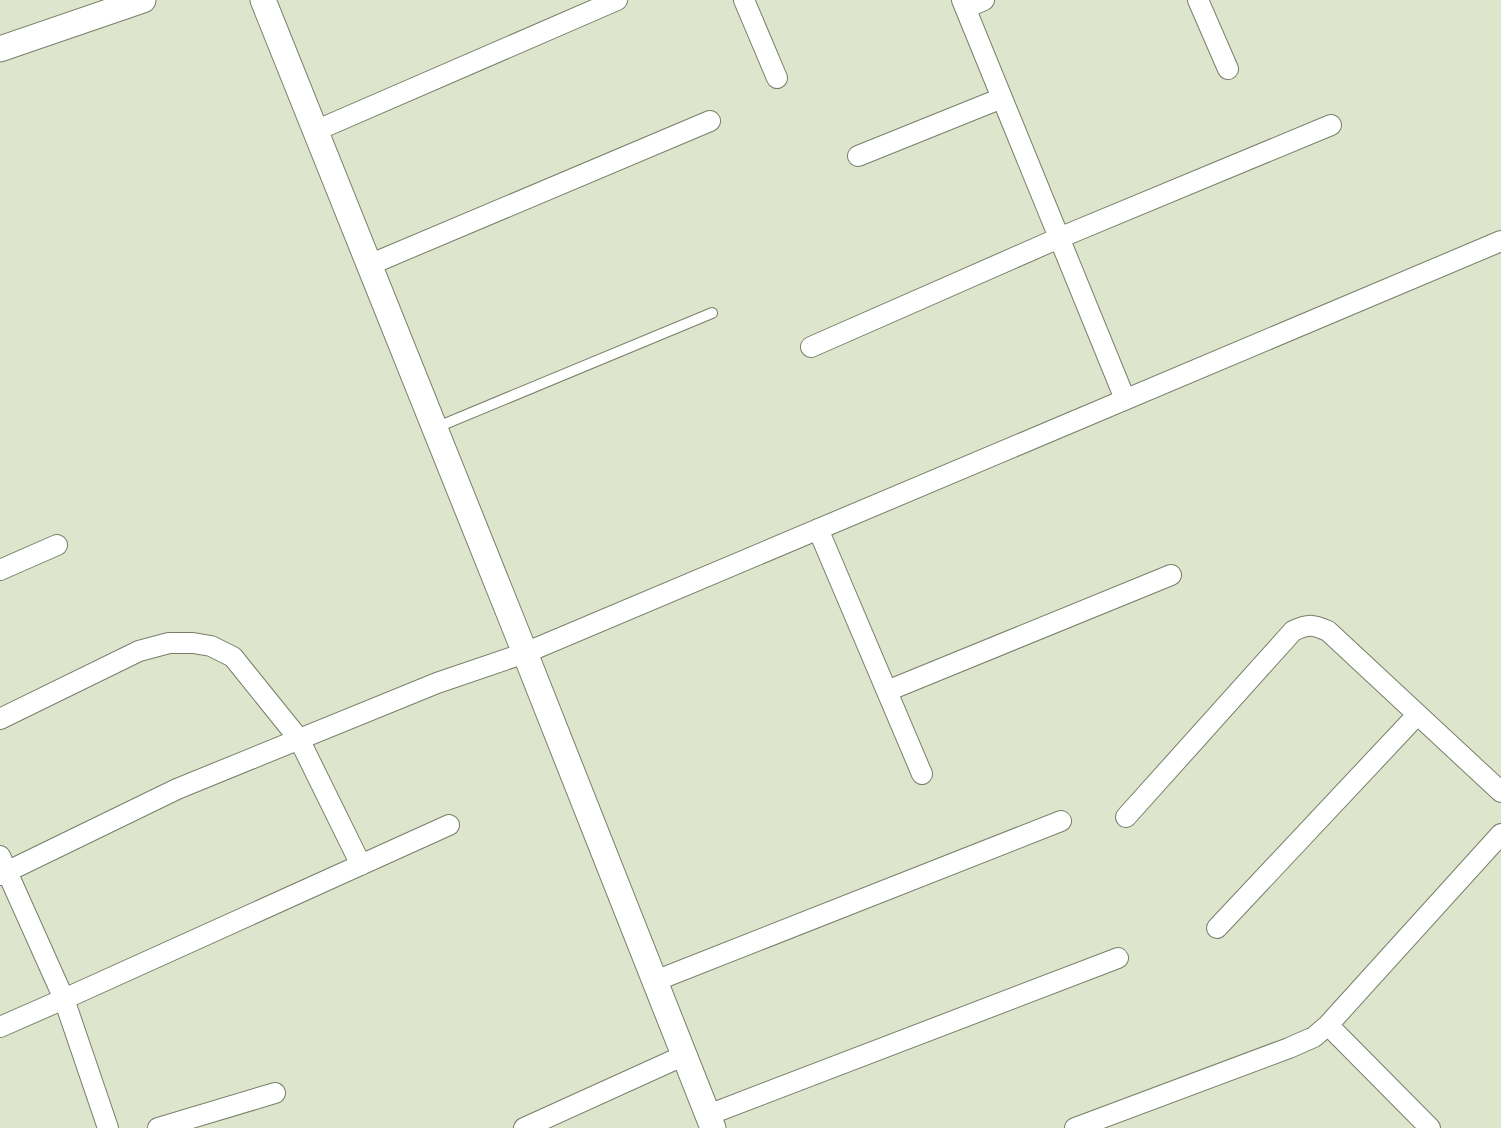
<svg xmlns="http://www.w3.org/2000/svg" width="1501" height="1128" font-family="'Open Sans',sans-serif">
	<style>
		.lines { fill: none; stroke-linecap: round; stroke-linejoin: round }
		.service-casing { stroke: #787f69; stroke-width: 12 }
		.minor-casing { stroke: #787f69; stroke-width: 22 }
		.tertiary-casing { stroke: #787f69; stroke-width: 27 }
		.service { stroke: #fff; stroke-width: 10 }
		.minor { stroke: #fff; stroke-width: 20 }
		.tertiary { stroke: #fff; stroke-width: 25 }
	</style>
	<rect width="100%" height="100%" fill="#dde5cc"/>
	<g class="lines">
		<defs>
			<path id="service" d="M435 428 712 313"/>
			<path id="minor" d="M744 0 777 78
				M962 0 1125 399
				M1198 0 1228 69
				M966 8 984 0
				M315 131 617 0
				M858 156 1002 98
				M369 265 710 121
				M811 347 1059 238 1331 125
				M818 529 922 774
				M0 570 57 545
				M887 691 1171 575
				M0 719 139 651 169 643H193L211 646 233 657 299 739 361 865
				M1126 817 1293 631C1308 624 1312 624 1328 631L1501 792
				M0 856 64 999 108 1128
				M0 875 177 789 437 683 525 653 1501 241
				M1217 928 1417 715
				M655 981 1061 821
				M1328 1025 1430 1128
				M0 1027 64 999 449 825
				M708 1115 1118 958
				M158 1128 275 1093
				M524 1128 685 1055
				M1075 1128 1289 1048 1314 1037 1328 1025 1501 834"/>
			<path id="tertiary" d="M263 0 525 653 713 1128
				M0 49 143 0"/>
		</defs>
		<use href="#service" class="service-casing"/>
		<use href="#minor" class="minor-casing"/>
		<use href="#tertiary" class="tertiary-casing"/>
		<use href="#service" class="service"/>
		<use href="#minor" class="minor"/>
		<use href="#tertiary" class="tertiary"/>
	</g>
</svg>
